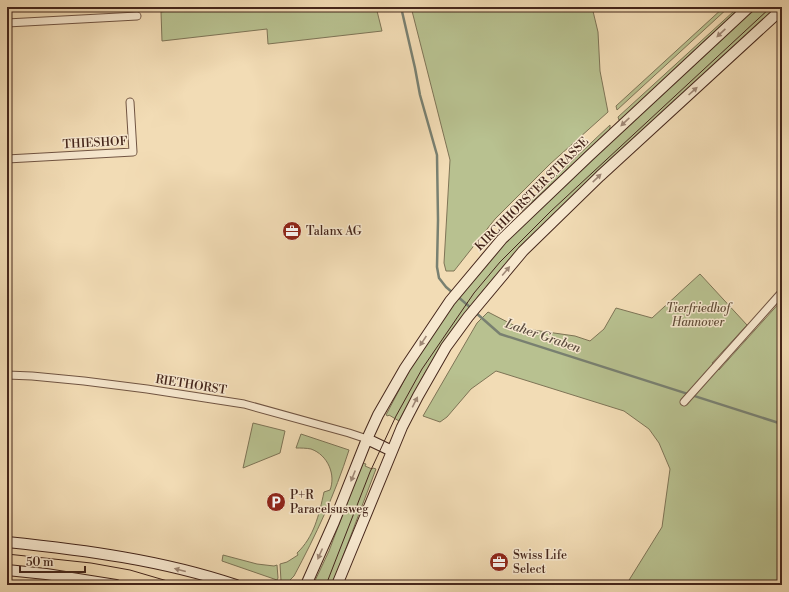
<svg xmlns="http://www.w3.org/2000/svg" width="789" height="592" font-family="'Libre Bodoni',serif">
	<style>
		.green { fill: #b8c190; stroke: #7e7456 }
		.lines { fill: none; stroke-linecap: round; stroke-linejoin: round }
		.stream { stroke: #798071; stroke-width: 2.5 }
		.street-casing { stroke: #705442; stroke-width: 9 }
		.secondary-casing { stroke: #45261b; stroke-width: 12 }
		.street { stroke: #f7e8cf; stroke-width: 7 }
		.secondary { stroke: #f7e8cf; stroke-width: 10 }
		.tram { stroke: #45261b; stroke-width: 1 }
		.oneway { fill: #9e8775 }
		.labels { text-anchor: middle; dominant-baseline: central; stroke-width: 3; stroke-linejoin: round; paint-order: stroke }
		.street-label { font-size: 12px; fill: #45261b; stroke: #f7e8cf }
		.poi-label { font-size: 12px; fill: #45261b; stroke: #f7e8cf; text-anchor: start }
		.park-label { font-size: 12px; font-style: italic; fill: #624d38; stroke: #f7e8cf }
		.water-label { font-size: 13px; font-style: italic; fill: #5b4c3f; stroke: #f7e8cf }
	</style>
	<rect width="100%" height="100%" fill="#f2dcb5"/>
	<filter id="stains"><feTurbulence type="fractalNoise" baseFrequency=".005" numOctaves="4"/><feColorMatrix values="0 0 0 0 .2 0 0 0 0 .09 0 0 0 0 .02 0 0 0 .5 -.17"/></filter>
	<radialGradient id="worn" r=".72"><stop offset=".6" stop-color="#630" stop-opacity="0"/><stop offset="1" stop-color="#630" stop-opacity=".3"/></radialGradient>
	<path class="green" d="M197 7H376L382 31 268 44 267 29 162 41 161 12Z
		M411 7H592L598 32 600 71 608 112 550 164 495 219 454 271H446L444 263 450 160Z
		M724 7H729L617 110 616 106Z
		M756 7H777L530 238 491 281 472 304 426 371 399 421 389 415 388 416 386 415 409 371 457 299 499 248 554 193Z
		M734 11 735 15 621 120H619L618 117Z
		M610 125V130L522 211 521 209Z
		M700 274 747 325 712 363 719 370 782 300V585H626L662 527 670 469 659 443 649 429 624 411 496 371 471 389 447 417 440 422 423 416 477 323 488 312 519 328 575 336 590 341 604 329 616 308 652 318Z
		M253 423 285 431 280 453 243 468Z
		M301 434 349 450C335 494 316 535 294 576L288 582 281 581 280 564 287 562 298 555 297 553C314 537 319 515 324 492L330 490C336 475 328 455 311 449 306 448 301 448 296 448Z
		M362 463 366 464 365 466 372 469 373 468 376 469 332 585H313L329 551Z
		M223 555 257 564 274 566 277 565 278 578 277 580 222 561Z"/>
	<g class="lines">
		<path class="stream" d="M401 7 415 68 420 95 437 155 438 220 437 267 439 278 446 287 453 293
			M457 296 471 308
			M475 312 500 334 782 424"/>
		<defs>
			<path id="street" d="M7 23 137 16
				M7 159 133 152 130 102
				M7 375 32 376 84 381 147 389 244 404 349 433 367 439
				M684 402 782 292"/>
			<path id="secondary" d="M367 439 392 451
				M7 542C84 550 162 560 236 585
				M7 570 46 574 116 585
				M306 585 334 522 367 439 378 415 405 368 450 301 502 239 589 156 749 7
				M337 585 402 427 418 396 446 347 468 317 523 251 600 176 782 9"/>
		</defs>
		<use href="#street" class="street-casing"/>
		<use href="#secondary" class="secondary-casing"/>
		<use href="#street" class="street"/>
		<use href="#secondary" class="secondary"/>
		<path class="tram" d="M7 554 91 563 130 570 181 585
			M326 585 370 472 396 416 422 369 474 293 500 262 551 211 771 7"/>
	</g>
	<defs><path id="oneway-solid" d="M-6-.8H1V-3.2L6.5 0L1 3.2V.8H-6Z"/></defs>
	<g class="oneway">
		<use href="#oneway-solid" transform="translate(721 33) rotate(137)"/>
		<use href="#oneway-solid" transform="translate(693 91) rotate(-42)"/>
		<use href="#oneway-solid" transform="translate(625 122) rotate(137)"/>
		<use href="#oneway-solid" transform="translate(597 178) rotate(-44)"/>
		<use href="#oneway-solid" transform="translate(506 271) rotate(-50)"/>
		<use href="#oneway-solid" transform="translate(423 341) rotate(124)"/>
		<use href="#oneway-solid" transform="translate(415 402) rotate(-63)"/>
		<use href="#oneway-solid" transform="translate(353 476) rotate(112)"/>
		<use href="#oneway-solid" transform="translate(320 554) rotate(114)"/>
		<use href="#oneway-solid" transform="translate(180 570) rotate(-165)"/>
	</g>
	<defs>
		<symbol id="office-disc" viewBox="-11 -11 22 22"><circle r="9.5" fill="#8f2418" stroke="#f7e8cf"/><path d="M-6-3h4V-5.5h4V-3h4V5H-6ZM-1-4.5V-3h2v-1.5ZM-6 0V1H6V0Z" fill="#fff"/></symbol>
		<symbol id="parking-disc" viewBox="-11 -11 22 22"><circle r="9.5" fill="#8f2418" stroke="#f7e8cf"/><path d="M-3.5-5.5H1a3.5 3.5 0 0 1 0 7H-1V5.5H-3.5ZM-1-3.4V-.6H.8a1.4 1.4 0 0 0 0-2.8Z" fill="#fff"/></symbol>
	</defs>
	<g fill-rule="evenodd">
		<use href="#office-disc" x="281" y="220" width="22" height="22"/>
		<use href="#parking-disc" x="265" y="491" width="22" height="22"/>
		<use href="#office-disc" x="488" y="551" width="22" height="22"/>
	</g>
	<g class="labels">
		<g class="street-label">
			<text transform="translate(95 143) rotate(-3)">THIESHOF</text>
			<text transform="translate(532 194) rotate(-45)">KIRCHHORSTER STRASSE</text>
			<text transform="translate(191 385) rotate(9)">RIETHORST</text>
		</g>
		<g class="poi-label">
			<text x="306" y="231">Talanx AG</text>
			<text x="290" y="495">P+R<tspan x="290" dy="14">Paracelsusweg</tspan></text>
			<text x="513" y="555">Swiss Life<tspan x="513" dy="14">Select</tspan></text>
		</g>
		<g class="park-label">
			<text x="698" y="308">Tierfriedhof<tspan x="698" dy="14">Hannover</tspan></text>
		</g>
		<g class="water-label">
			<text transform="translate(543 336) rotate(19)">Laher Graben</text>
		</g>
	</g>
	<rect width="789" height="592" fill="none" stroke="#f2dcb5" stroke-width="24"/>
	<rect x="8" y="8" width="773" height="576" fill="none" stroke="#45261b" stroke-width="2"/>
	<rect x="12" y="12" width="765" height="568" fill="none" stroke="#45261b"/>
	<path d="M20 566v6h65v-6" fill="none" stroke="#45261b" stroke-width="2"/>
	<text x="26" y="566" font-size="12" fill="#45261b" stroke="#f7e8cf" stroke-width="3" paint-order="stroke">50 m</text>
	<rect width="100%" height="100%" filter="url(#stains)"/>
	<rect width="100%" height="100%" fill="url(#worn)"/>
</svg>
